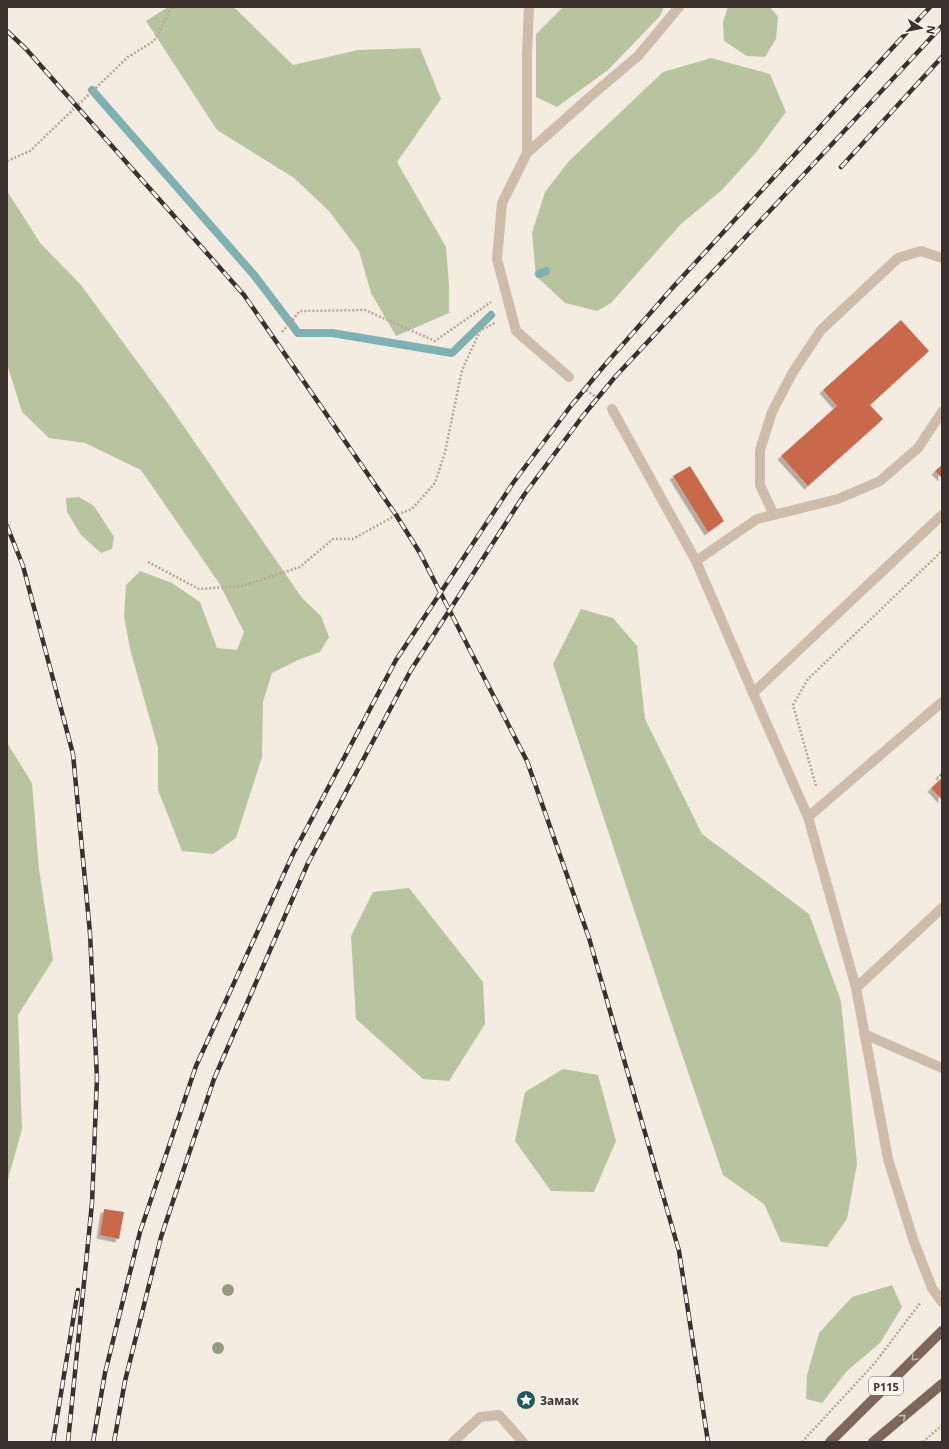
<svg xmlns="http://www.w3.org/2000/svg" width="949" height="1449" font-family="'Noto Sans',sans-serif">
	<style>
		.green { fill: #b8c4a0 }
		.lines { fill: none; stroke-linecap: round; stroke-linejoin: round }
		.stream { stroke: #7fb0b2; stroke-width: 8 }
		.building { fill: #c8694b; filter: url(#shadow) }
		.path { stroke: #b9a596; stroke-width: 2.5; stroke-dasharray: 2 2; stroke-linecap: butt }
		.lane { stroke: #cdbbac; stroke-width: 10 }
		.street { stroke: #cdbbac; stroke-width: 10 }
		.primary { stroke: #7d675c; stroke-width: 10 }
		.rail-casing { stroke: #3b302b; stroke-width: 4.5 }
		.rail { stroke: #fbf5ee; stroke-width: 3; stroke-dasharray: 9; stroke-linecap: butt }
		.tree { fill: #969b7f }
		.oneway { stroke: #c2b5ac }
		.labels { text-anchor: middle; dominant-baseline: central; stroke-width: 3.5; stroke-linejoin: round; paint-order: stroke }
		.shield { fill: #fbf5ee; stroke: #756b66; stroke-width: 1 }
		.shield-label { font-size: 11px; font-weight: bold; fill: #3b302b }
		.poi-label { font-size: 12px; font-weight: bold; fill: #3b302b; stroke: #fbf5ee; text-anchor: start }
	</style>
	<defs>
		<filter id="shadow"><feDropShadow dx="-3.5" dy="3.5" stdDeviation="0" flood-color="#0004"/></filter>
	</defs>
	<rect width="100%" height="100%" fill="#f4ebe1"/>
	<path class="green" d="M168 7H231L236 9 293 65 358 50 420 48 441 99 397 162 446 247 449 286V313L396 336 371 293 359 251 329 211 294 178 217 130 146 21Z
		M563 7H664L660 16 608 70 557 107 536 97V34Z
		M728 7H770L778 17 776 39 765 57 747 56 724 41 723 22Z
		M711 58 770 74 786 112 758 150 722 190 681 224 611 303 597 311 565 303 536 276 532 233 545 192 569 161 663 72Z
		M7 191 41 244 81 285 169 405 302 598 321 616 329 637 320 652 298 660 272 673 263 702 262 757 236 838 213 854 182 851 158 790V748L130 649 124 616 126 585 140 571 172 583 200 602 217 648 237 650 244 632 219 583 141 470 85 443 49 438 22 412 7 364Z
		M79 497 94 506 114 537 112 549 101 553 81 535 67 512 66 498Z
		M581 609 613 618 637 646 645 719 702 834 809 914 841 1001 857 1164 847 1219 827 1247 781 1242 764 1204 723 1175 666 1007 553 664Z
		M7 743 32 783 39 869 53 960 18 1015 22 1129 7 1183Z
		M409 888 483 982 485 1024 449 1081 423 1079 356 1019 351 936 373 892Z
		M563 1069 598 1075 616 1141 594 1192 551 1191 515 1141 525 1092Z
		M892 1285 902 1307 880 1343 847 1371 822 1403 806 1399 807 1375 819 1333 852 1297Z"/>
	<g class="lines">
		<path class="stream" d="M92 90 254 275 298 333H332L452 353 491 315
			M539 274 546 271"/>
	</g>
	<path class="building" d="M901 320 929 351 870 405 883 419 808 486 781 456 837 406 823 390Z
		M942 465V478L935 471Z
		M690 466 724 521 708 532 673 476Z
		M942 772V800L931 788 942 778 939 775Z
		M104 1209 124 1212 119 1239 100 1235Z"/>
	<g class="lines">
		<path class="path" d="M7 161 30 151 128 57 154 41 172 7
			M282 332 300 311 365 310 435 341 491 302
			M583 388 599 399
			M148 562 199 589 242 586 300 567 333 539H353L396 515 412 509 435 483 445 452 462 370 480 331 496 322
			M816 786 793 705 808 679 942 551
			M802 1442 874 1364 921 1302
			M923 1442 942 1425"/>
		<path class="lane" d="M527 153V53L529 7
			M569 377 516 331 497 259 502 203 527 153 592 95 638 56 679 7
			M612 409 696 561 753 693
			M774 515 760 485V450L772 412 793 372 821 330 898 258 921 251 942 258
			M696 561 757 519 838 499 880 481 918 448 942 412
			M808 817 942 702
			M864 1034 942 1068
			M453 1442 480 1417 499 1415 523 1442"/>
		<path class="street" d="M942 515 753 693 808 817 856 988 888 1159 914 1242 932 1288 942 1302
			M856 988 942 908"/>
		<path class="primary" d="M830 1442 942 1331
			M873 1442 942 1384"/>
		<defs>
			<path id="rail" d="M7 31 26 49 244 295 396 515 420 553 527 761 589 938 679 1251 708 1442
				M841 167 942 57
				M7 526 23 566 73 754 90 933 97 1078 92 1203 68 1442
				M53 1442 78 1290
				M93 1442 105 1373 140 1232 196 1066 293 854 396 660 513 483 570 407 603 367 674 286 930 7
				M114 1442 125 1381 161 1237 214 1079 308 863 411 670 524 495 582 417 615 377 942 26"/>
		</defs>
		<use href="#rail" class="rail-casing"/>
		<use href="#rail" class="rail"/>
	</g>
	<g class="tree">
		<circle cx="228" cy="1290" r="6"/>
		<circle cx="218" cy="1348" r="6"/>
	</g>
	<defs><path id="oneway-chevron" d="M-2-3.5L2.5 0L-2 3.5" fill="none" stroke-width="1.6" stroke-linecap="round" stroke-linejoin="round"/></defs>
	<g class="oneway">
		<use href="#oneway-chevron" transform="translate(914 1358) rotate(135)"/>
		<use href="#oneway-chevron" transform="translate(903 1417) rotate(-40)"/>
	</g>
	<defs>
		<symbol id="sight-disc" viewBox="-11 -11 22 22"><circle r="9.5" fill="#1f5a5e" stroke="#fbf5ee"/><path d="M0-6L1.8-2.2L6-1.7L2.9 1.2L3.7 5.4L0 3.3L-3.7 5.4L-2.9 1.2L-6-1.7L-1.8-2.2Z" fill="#fff"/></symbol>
	</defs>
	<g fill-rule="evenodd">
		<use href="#sight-disc" x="515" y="1389" width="22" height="22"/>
	</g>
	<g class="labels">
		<rect class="shield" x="869" y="1377" width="34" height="18" rx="3"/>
		<g class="shield-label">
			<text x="886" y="1386">Р115</text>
		</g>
		<g class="poi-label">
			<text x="540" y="1400">Замак</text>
		</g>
	</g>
	<rect width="949" height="1449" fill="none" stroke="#3b302b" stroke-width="16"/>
	<g transform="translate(921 28) rotate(100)" stroke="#fbf5ee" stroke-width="3" paint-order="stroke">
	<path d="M0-3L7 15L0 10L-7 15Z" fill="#3b302b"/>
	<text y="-6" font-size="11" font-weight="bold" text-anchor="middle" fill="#3b302b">N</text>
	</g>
</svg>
